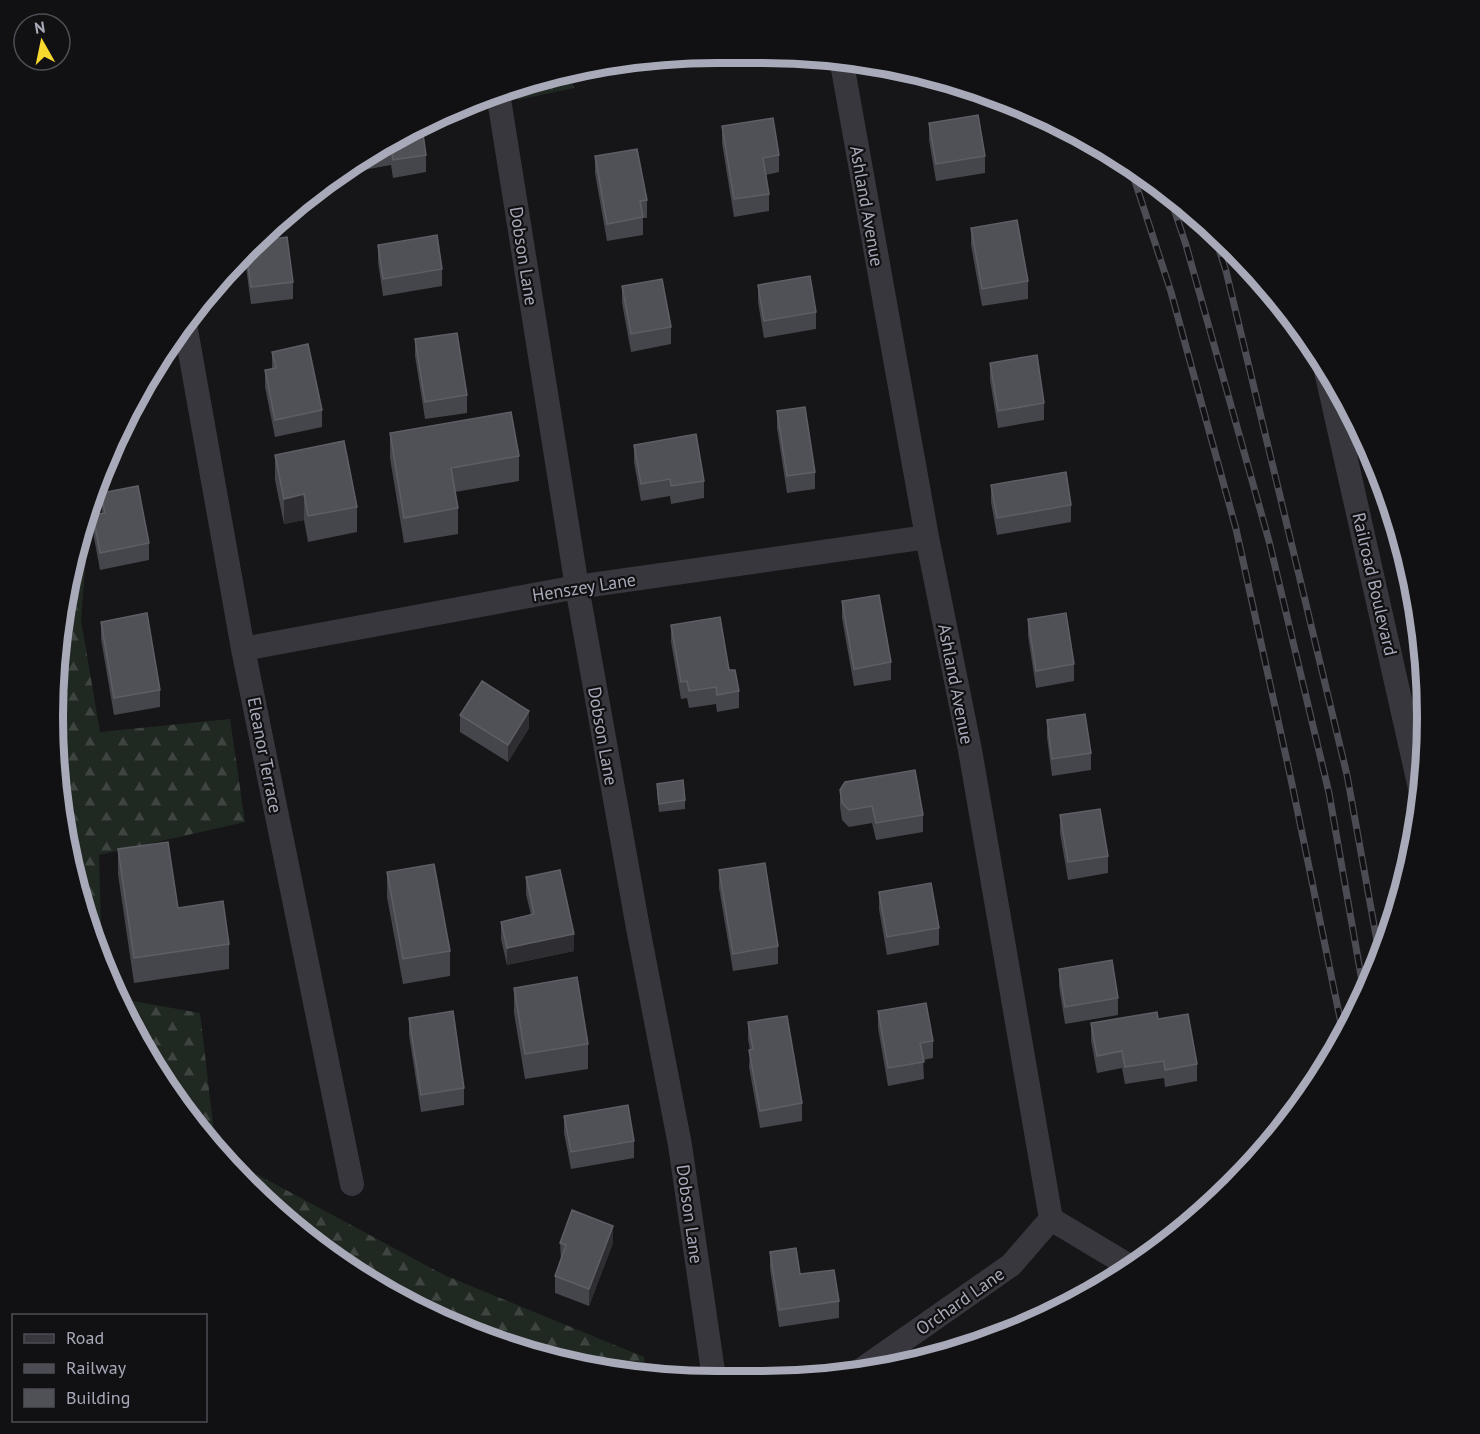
<svg xmlns="http://www.w3.org/2000/svg" width="1480" height="1434" font-family="'PT Sans',sans-serif">
	<style>
		.forest { fill: url(#forest-firs) }
		.park { fill: url(#park-crowns) }
		.lines { fill: none; stroke-linecap: round; stroke-linejoin: round }
		.minor { stroke: #37373d; stroke-width: 24 }
		.rail-casing { stroke: #4c4c54; stroke-width: 7 }
		.rail { stroke: #111113; stroke-width: 4.5; stroke-dasharray: 14; stroke-linecap: butt }
		.wall { fill: #45464b }
		.shaded-wall { fill: #2e2e32 }
		.building { fill: #505057; stroke: #5e5e66; stroke-width: 1.5 }
		.labels { text-anchor: middle; dominant-baseline: central; stroke-width: 4.5; stroke-linejoin: round; paint-order: stroke }
		.street-label { font-size: 18px; fill: #a8aab9; stroke: #111113 }
		.rim { fill: none; stroke: #a8aab9; stroke-width: 8 }
	</style>
	<defs>
		<pattern id="forest-firs" width="22" height="20" patternUnits="userSpaceOnUse" patternTransform="scale(1.5)"><rect width="22" height="20" fill="#202822"/><path d="M5 1l3.5 6h-7zM16 11l3.5 6h-7z" fill="#3e4440"/></pattern>
		<pattern id="park-crowns" width="20" height="18" patternUnits="userSpaceOnUse" patternTransform="scale(1.5)"><rect width="20" height="18" fill="#202822"/><path d="M2 6a3 3 0 1 1 6 0M12 15a3 3 0 1 1 6 0" fill="none" stroke="#3e4440"/></pattern>
	</defs>
	<rect width="100%" height="100%" fill="#161618"/>
	<path class="forest" d="M91 495 81 620 100 732 230 719 245 822 99 855 102 959 75 889 54 761 58 630 88 503Z
		M116 998 200 1013 216 1149 190 1122 121 1011Z
		M221 1155 444 1275 644 1357 646 1376H631L504 1346 385 1293 279 1217Z"/>
	<path class="park" d="M569 71 574 88 518 100 516 87Z"/>
	<g class="lines">
		<path class="minor" d="M841 58 927 537 970 750 1051 1219 1131 1267
			M498 93 577 587 638 928 680 1145 714 1378
			M185 324 243 649 352 1184
			M1326 371 1422 797
			M1343 445 1366 442
			M243 649 577 587 927 537
			M858 1372 1011 1265 1051 1219"/>
		<defs>
			<path id="rail" d="M1130 166 1171 292 1236 529 1292 784 1344 1038
				M1169 194 1186 245 1269 541 1329 793 1364 993
				M1213 230 1226 271 1347 775 1380 958"/>
		</defs>
		<use href="#rail" class="rail-casing"/>
		<use href="#rail" class="rail"/>
	</g>
	<path class="wall" d="M929 123 985 156V173L936 181 929 140Z
		M722 126 779 155V172L766 175 769 194V211L734 217 722 143Z
		M422 127 426 155V172L393 178 391 165 363 170 361 162Z
		M595 156 647 200V218H643V235L607 241 595 173Z
		M971 228 1028 281V299L982 306 971 245Z
		M258 241 293 282V299L251 304 245 260V253Z
		M378 245 442 269V286L383 296 378 262Z
		M758 285 816 312V329L764 338 758 302Z
		M622 286 671 327V344L631 352 622 303Z
		M415 339 467 395V413L425 419 415 356Z
		M272 352 322 410V427L275 437 265 387V370L272 369Z
		M990 363 1044 403V420L998 428 990 380Z
		M777 411 815 472V489L787 493 777 428Z
		M390 433 519 456V481L455 492 458 508V534L404 543 390 458Z
		M634 445 704 481V498L671 504 670 496 641 501 634 462Z
		M275 455 357 507V532L308 542 304 520 284 524 275 480Z
		M991 485 1071 505V522L997 535 991 502Z
		M101 493 149 543V560L100 570 93 532V515L102 514Z
		M842 601 891 662V680L854 686 842 618Z
		M1028 619 1074 664V681L1036 688 1028 636Z
		M101 622 160 690V707L114 715 101 639Z
		M671 625 729 670 739 691V708L717 712 716 704 689 708 687 698 681 699 671 642Z
		M460 715 529 728 508 762 460 732Z
		M1047 720 1091 753V770L1052 776 1047 737Z
		M657 784 685 800V809L659 812 657 793Z
		M840 790 923 815V832L876 840 872 823 849 827 842 820 840 807Z
		M1060 815 1108 856V873L1068 880 1060 833Z
		M118 849 178 908 229 944V969L134 983 118 874Z
		M719 870 778 946V964L733 971 719 888Z
		M387 872 450 951V976L403 984 387 897Z
		M526 877 574 951 507 965 501 939V922L531 915 526 894Z
		M879 892 939 928V945L887 955 879 909Z
		M1059 969 1118 998V1015L1065 1024 1059 986Z
		M514 988 588 1044V1069L525 1079 514 1013Z
		M878 1011 933 1041V1058L923 1060 924 1079 888 1086 878 1028Z
		M409 1018 464 1088V1105L421 1112 409 1035Z
		M1158 1019 1197 1064V1081L1165 1087 1164 1078 1125 1084 1122 1068 1097 1073 1091 1040V1023Z
		M748 1022 802 1103V1121L760 1128 749 1067 750 1050 748 1039Z
		M564 1116 634 1141V1158L571 1169 564 1133Z
		M560 1243H613L589 1306 555 1293V1276L561 1260Z
		M770 1252 839 1301V1318L779 1327 770 1269Z"/>
	<path class="shaded-wall" d="M304 494V520L284 524V499Z
		M529 711V728L508 762V745Z
		M574 934V951L507 965V948Z
		M613 1226V1243L589 1306V1289Z"/>
	<path class="building" d="M978 115 985 156 936 164 929 123Z
		M773 118 779 155 763 158 769 194 734 199 722 126Z
		M422 127 426 155 393 160 391 148 382 149Z
		M637 149 647 200 640 201 643 217 607 224 595 156Z
		M1017 220 1028 281 982 289 971 228Z
		M437 235 442 269 383 279 378 245Z
		M287 237 293 282 251 287 246 252 258 241Z
		M810 276 816 312 764 321 758 285Z
		M662 279 671 327 631 334 622 286Z
		M457 333 467 395 425 402 415 339Z
		M308 344 322 410 275 420 265 370 276 368 272 352Z
		M1037 355 1044 403 998 411 990 363Z
		M805 407 815 472 787 476 777 411Z
		M511 412 519 456 451 468 458 508 404 518 390 433Z
		M696 434 704 481 671 486 670 479 641 484 634 445Z
		M344 441 357 507 308 516 304 494 284 499 275 455Z
		M1066 472 1071 505 997 518 991 485Z
		M138 486 149 543 100 553 93 515 105 513 101 493Z
		M879 595 891 662 854 669 842 601Z
		M147 613 160 690 114 698 101 622Z
		M1066 613 1074 664 1036 671 1028 619Z
		M720 617 729 670H735L739 691 717 695 716 687 689 691 687 681 681 682 671 625Z
		M482 681 529 711 508 745 460 715Z
		M1085 714 1091 753 1052 759 1047 720Z
		M915 770 923 815 876 823 872 806 849 810 842 803 840 790 845 782Z
		M683 780 685 800 659 804 657 784Z
		M1100 809 1108 856 1068 862 1060 815Z
		M168 842 178 908 223 901 229 944 134 958 118 849Z
		M765 863 778 946 733 954 719 870Z
		M434 864 450 951 403 959 387 872Z
		M560 870 574 934 507 948 501 922 534 914 526 877Z
		M931 883 939 928 887 937 879 892Z
		M1112 960 1118 998 1065 1007 1059 969Z
		M577 977 588 1044 525 1054 514 988Z
		M926 1003 933 1041 920 1043 924 1062 888 1068 878 1011Z
		M453 1011 464 1088 421 1095 409 1018Z
		M1157 1012 1158 1019 1188 1014 1197 1064 1165 1070 1164 1061 1125 1067 1122 1051 1097 1056 1091 1023Z
		M787 1016 802 1103 760 1111 749 1050 753 1049 748 1022Z
		M628 1105 634 1141 571 1152 564 1116Z
		M572 1210 613 1226 589 1289 555 1276 566 1245 560 1243Z
		M796 1248 800 1274 834 1270 839 1301 779 1310 770 1252Z"/>
	<g class="labels">
		<g class="street-label">
			<text transform="translate(867 206) rotate(80)">Ashland Avenue</text>
			<text transform="translate(524 256) rotate(81)">Dobson Lane</text>
			<text transform="translate(1375 584) rotate(77)">Railroad Boulevard</text>
			<text transform="translate(584 587) rotate(-9)">Henszey Lane</text>
			<text transform="translate(956 684) rotate(79)">Ashland Avenue</text>
			<text transform="translate(603 736) rotate(80)">Dobson Lane</text>
			<text transform="translate(265 755) rotate(79)">Eleanor Terrace</text>
			<text transform="translate(690 1214) rotate(82)">Dobson Lane</text>
			<text transform="translate(960 1301) rotate(-35)">Orchard Lane</text>
		</g>
	</g>
	<path d="M0 0H1480V1434H0ZM717 63H763A654 654 0 0 1 1417 717V717A654 654 0 0 1 763 1371H717A654 654 0 0 1 63 717V717A654 654 0 0 1 717 63Z" fill="#111113" fill-rule="evenodd"/>
	<path class="rim" d="M717 63H763A654 654 0 0 1 1417 717V717A654 654 0 0 1 763 1371H717A654 654 0 0 1 63 717V717A654 654 0 0 1 717 63Z"/>
	<rect x="12" y="1314" width="195" height="108" fill="#111113" stroke="#4d4e55" stroke-width="1.5"/>
	<rect x="24" y="1334" width="30" height="9" fill="#37373d" stroke="#4d4e55" stroke-width="1.5"/>
	<text x="66" y="1344" font-size="18" fill="#a8aab9">Road</text>
	<rect x="24" y="1364" width="30" height="9" fill="#4c4c54" stroke="#4d4e55" stroke-width="1.5"/>
	<text x="66" y="1374" font-size="18" fill="#a8aab9">Railway</text>
	<rect x="24" y="1389" width="30" height="18" fill="#505057" stroke="#4d4e55" stroke-width="1.5"/>
	<text x="66" y="1404" font-size="18" fill="#a8aab9">Building</text>
	<g transform="translate(42 42) rotate(351)"><circle r="28" fill="#111113" stroke="#4d4e55" stroke-width="1.5"/>
	<path d="M0-4.5L10 22L0 15L-10 22Z" fill="#f9d92d"/>
	<text y="-9" font-size="16" font-weight="bold" text-anchor="middle" fill="#a8aab9">N</text>
	</g>
</svg>
